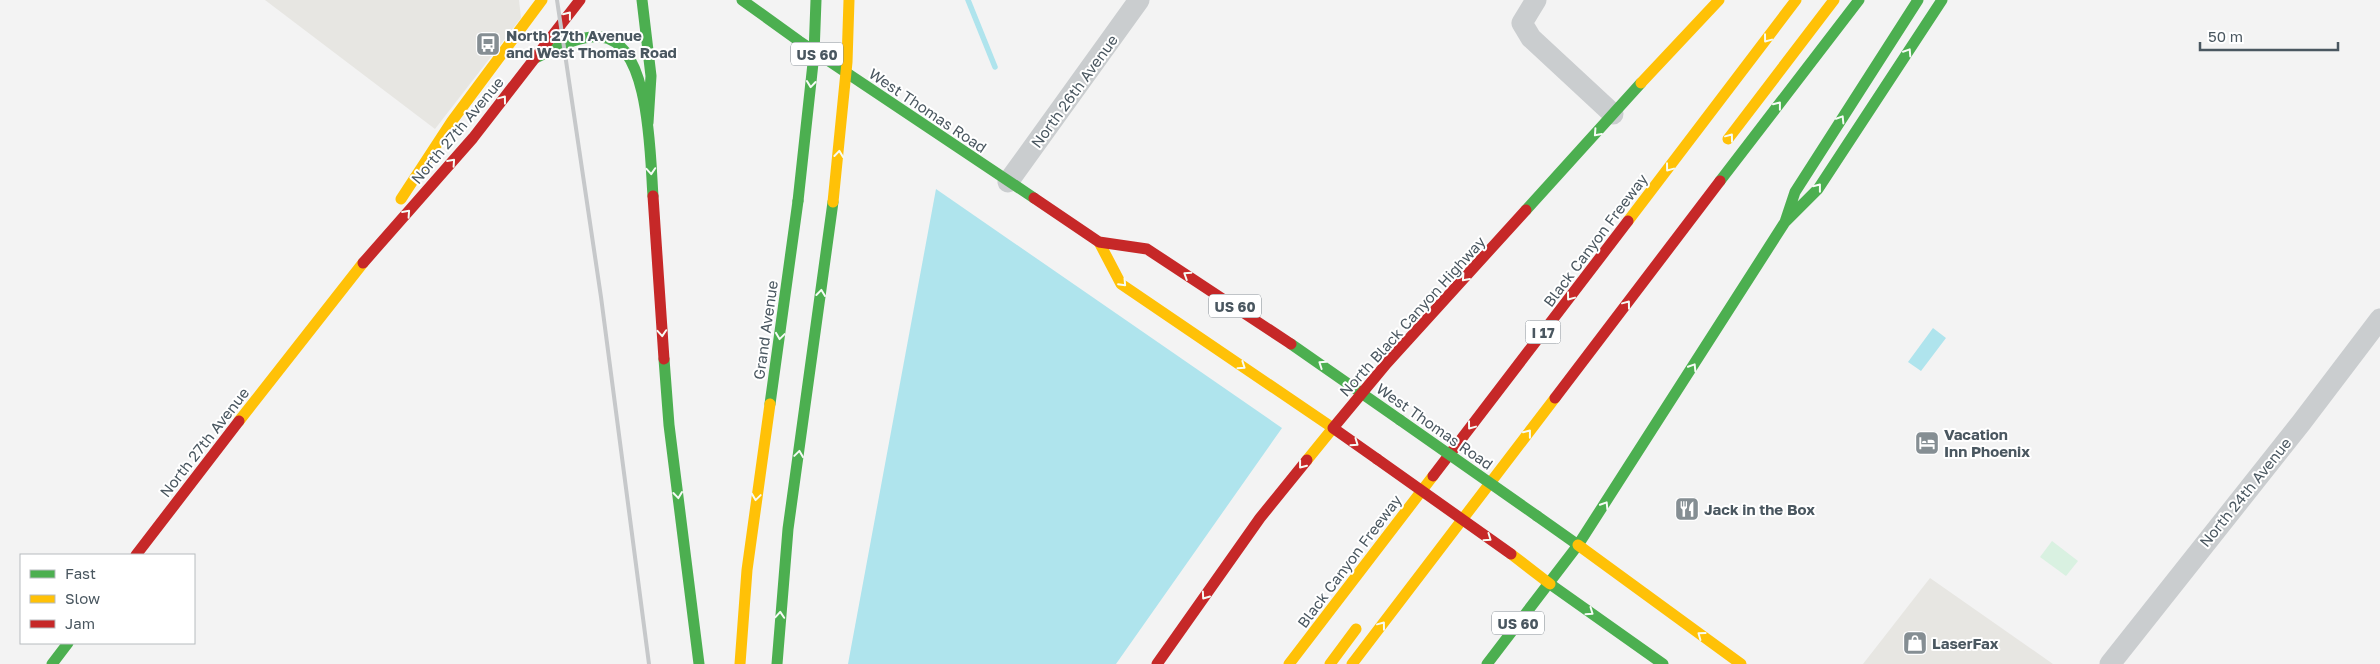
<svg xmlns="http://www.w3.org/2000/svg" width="2380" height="664" font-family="'Golos Text',sans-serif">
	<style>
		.commercial { fill: #e7e6e2 }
		.green { fill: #d9f1e1 }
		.water { fill: #afe4ed }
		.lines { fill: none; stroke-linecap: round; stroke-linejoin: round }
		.stream { stroke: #afe4ed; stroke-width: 5.5 }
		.street { stroke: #cacdcf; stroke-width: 21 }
		.fast { stroke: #4caf50; stroke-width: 11 }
		.slow { stroke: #ffc107; stroke-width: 11 }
		.jam { stroke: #c62828; stroke-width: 11 }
		.rail { stroke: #c6c8ca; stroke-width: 4 }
		.fast-bridge { stroke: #4caf50; stroke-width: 11 }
		.slow-bridge { stroke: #ffc107; stroke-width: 11 }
		.jam-bridge { stroke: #c62828; stroke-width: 11 }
		.oneway { stroke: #f6fbf6 }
		.labels { text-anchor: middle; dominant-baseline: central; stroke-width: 4; stroke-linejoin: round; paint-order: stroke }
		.shield { fill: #fff; stroke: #808990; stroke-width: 1 }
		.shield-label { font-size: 14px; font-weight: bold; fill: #4a5760 }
		.poi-label { font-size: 15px; font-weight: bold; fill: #4a5760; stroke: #fff; text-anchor: start }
		.street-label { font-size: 15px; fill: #4a5760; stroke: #fff }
	</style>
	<rect width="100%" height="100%" fill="#f3f3f3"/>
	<path class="commercial" d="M265 0H519L521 18 435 129Z
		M1930 578 2053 664H1863Z"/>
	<path class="green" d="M2052 541 2078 561 2066 576 2040 557Z"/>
	<path class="water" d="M936 189 1282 428 1116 664H848Z
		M1933 328 1946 338 1921 371 1908 362Z"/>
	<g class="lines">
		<path class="stream" d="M968 0 995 67"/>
		<path class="street" d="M1536 0 1522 23 1531 38 1613 114
			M1008 182 1139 0
			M2110 664 2301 423 2380 319"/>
		<path class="fast" d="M642 0 651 76 648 123
			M742 0 799 41 1034 198
			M535 58C555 49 578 35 601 37 651 42 650 159 653 196
			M1720 181 1859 0
			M1526 210 1641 83
			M1785 222 1818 189 1942 0
			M1785 222 1795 192 1918 0
			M1291 344 1400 420
			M664 359 669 425 699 664
			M770 404 798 201
			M1578 545 1785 222
			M1550 584 1663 664
			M52 664 68 643
			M777 664 788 529 833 202
			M1487 664 1578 545 1537 516"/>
		<path class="slow" d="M1641 83 1719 0
			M1728 139 1834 0
			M401 199 452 121 542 0
			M1628 221 1796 0
			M1099 242 1121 284 1333 428 1307 460
			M239 421 363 263
			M1578 545 1741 664
			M1511 554 1550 584
			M740 664 747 570 770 404
			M1289 664 1433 476
			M1330 664 1356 629
			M1352 664 1555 398"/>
		<path class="jam" d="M653 196 664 359
			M1034 198 1099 242 1147 249 1291 344
			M363 263 473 138 580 0
			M1555 398 1720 181
			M1377 459 1333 428 1387 363 1526 210
			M1433 476 1628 221
			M136 555 239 421
			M1157 664 1260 518 1307 460"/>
		<path class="rail" d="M557 0 601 297 649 664"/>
		<path class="fast-bridge" d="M798 201 814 54 816 0
			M1400 420 1537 516"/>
		<path class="slow-bridge" d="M833 202 847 62 849 0"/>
		<path class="jam-bridge" d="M1377 459 1511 554"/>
	</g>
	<defs><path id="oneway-chevron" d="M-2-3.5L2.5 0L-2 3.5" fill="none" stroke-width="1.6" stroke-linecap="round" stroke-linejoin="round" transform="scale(1.25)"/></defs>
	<g class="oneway">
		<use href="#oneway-chevron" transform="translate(568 15) rotate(-52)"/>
		<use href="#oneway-chevron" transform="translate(1767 39) rotate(127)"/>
		<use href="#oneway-chevron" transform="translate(1908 52) rotate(-57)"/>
		<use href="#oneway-chevron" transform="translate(811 84) rotate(96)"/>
		<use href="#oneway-chevron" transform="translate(503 99) rotate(-53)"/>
		<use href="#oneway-chevron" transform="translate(1778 105) rotate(-52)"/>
		<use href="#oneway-chevron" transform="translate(1841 119) rotate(-58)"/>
		<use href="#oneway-chevron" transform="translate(1597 133) rotate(132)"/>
		<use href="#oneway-chevron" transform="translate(1730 137) rotate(-53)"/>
		<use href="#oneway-chevron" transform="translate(839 154) rotate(-84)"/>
		<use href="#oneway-chevron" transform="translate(452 162) rotate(-48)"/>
		<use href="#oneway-chevron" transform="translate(1669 168) rotate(127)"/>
		<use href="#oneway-chevron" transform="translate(651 171) rotate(86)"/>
		<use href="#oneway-chevron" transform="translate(1818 187) rotate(-52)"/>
		<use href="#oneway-chevron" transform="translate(407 213) rotate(-48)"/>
		<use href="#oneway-chevron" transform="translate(1187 275) rotate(-147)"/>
		<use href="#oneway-chevron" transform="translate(1465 278) rotate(132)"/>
		<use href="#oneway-chevron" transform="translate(1123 283) rotate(47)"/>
		<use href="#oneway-chevron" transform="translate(821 293) rotate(-83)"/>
		<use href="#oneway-chevron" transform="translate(1570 297) rotate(127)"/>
		<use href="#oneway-chevron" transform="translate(1627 304) rotate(-53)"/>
		<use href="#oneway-chevron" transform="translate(662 333) rotate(86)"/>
		<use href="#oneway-chevron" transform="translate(780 336) rotate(98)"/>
		<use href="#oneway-chevron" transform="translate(1322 364) rotate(-146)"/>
		<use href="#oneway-chevron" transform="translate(1242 366) rotate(34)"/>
		<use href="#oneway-chevron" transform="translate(1693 367) rotate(-58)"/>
		<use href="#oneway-chevron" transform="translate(1471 426) rotate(127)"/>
		<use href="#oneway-chevron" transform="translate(1528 433) rotate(-52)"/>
		<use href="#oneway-chevron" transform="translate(1355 443) rotate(35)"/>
		<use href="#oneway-chevron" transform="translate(799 454) rotate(-82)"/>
		<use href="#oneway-chevron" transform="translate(1302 465) rotate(128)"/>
		<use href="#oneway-chevron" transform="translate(678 495) rotate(83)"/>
		<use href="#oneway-chevron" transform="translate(756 497) rotate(98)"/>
		<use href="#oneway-chevron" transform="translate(1605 505) rotate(-58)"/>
		<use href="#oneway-chevron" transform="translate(1488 538) rotate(35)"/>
		<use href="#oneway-chevron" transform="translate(1205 596) rotate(125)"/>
		<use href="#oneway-chevron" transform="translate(1590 612) rotate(35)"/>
		<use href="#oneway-chevron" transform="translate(780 615) rotate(-86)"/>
		<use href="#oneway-chevron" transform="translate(1382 625) rotate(-53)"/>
		<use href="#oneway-chevron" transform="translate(1701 635) rotate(-144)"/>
	</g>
	<defs>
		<symbol id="bus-square" viewBox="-11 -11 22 22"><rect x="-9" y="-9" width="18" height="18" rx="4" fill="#858e93" stroke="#fff"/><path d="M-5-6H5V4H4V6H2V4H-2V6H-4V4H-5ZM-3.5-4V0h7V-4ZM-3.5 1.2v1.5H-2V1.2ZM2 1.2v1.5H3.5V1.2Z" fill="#fff"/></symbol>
		<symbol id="hotel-square" viewBox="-11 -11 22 22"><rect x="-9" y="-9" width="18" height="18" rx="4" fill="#858e93" stroke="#fff"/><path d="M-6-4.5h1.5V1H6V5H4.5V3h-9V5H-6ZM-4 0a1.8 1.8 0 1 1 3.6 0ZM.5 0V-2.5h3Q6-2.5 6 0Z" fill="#fff"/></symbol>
		<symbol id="restaurant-square" viewBox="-11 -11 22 22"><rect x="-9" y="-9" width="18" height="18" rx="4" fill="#858e93" stroke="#fff"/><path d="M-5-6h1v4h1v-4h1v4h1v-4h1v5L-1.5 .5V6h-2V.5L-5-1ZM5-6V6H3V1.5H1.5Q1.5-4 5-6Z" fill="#fff"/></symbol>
		<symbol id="shop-square" viewBox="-11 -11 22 22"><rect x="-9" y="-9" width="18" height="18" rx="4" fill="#858e93" stroke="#fff"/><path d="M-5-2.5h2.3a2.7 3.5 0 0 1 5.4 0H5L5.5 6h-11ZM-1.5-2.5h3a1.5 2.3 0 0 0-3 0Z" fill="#fff"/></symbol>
	</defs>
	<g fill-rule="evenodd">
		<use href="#bus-square" x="474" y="30" width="28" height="28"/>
		<use href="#hotel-square" x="1913" y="429" width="28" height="28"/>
		<use href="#restaurant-square" x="1673" y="495" width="28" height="28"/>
		<use href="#shop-square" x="1901" y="629" width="28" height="28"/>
	</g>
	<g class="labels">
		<g class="shield">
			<rect x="791" y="42.5" width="52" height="23" rx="4"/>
			<rect x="1209" y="294.5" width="52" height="23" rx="4"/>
			<rect x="1525.5" y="320.5" width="35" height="23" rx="4"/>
			<rect x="1492" y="611.5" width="52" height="23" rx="4"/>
		</g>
		<g class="shield-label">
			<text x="817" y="54">US 60</text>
			<text x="1235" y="306">US 60</text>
			<text x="1543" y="332">I 17</text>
			<text x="1518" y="623">US 60</text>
		</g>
		<g class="poi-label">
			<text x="506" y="35">North 27th Avenue<tspan x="506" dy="17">and West Thomas Road</tspan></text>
			<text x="1944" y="434">Vacation<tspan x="1944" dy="17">Inn Phoenix</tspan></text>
			<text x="1704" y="509">Jack in the Box</text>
			<text x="1932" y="643">LaserFax</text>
		</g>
		<g class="street-label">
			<text transform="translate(1074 91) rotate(-54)">North 26th Avenue</text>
			<text transform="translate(928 110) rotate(34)">West Thomas Road</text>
			<text transform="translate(457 130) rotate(-50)">North 27th Avenue</text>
			<text transform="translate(1595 240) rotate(-53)">Black Canyon Freeway</text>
			<text transform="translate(1412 316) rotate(-48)">North Black Canyon Highway</text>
			<text transform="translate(765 330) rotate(-82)">Grand Avenue</text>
			<text transform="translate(1435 426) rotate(35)">West Thomas Road</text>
			<text transform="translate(204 442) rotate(-52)">North 27th Avenue</text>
			<text transform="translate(2245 492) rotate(-51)">North 24th Avenue</text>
			<text transform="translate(1349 561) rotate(-53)">Black Canyon Freeway</text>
		</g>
	</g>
	<rect x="20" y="554" width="175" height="90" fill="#ffffff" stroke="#b7bcbf"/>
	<rect x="30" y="570" width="25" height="8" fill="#4caf50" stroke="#b7bcbf"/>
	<text x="65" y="579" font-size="15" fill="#4a5760">Fast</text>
	<rect x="30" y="595" width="25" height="8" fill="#ffc107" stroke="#b7bcbf"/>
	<text x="65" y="604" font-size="15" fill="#4a5760">Slow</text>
	<rect x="30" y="620" width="25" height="8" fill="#c62828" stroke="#b7bcbf"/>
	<text x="65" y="629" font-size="15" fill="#4a5760">Jam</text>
	<path d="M2200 42v8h138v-8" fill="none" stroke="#4a5760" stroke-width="2.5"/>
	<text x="2208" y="42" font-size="15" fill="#4a5760" stroke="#ffffff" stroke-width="4" paint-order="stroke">50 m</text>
</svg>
